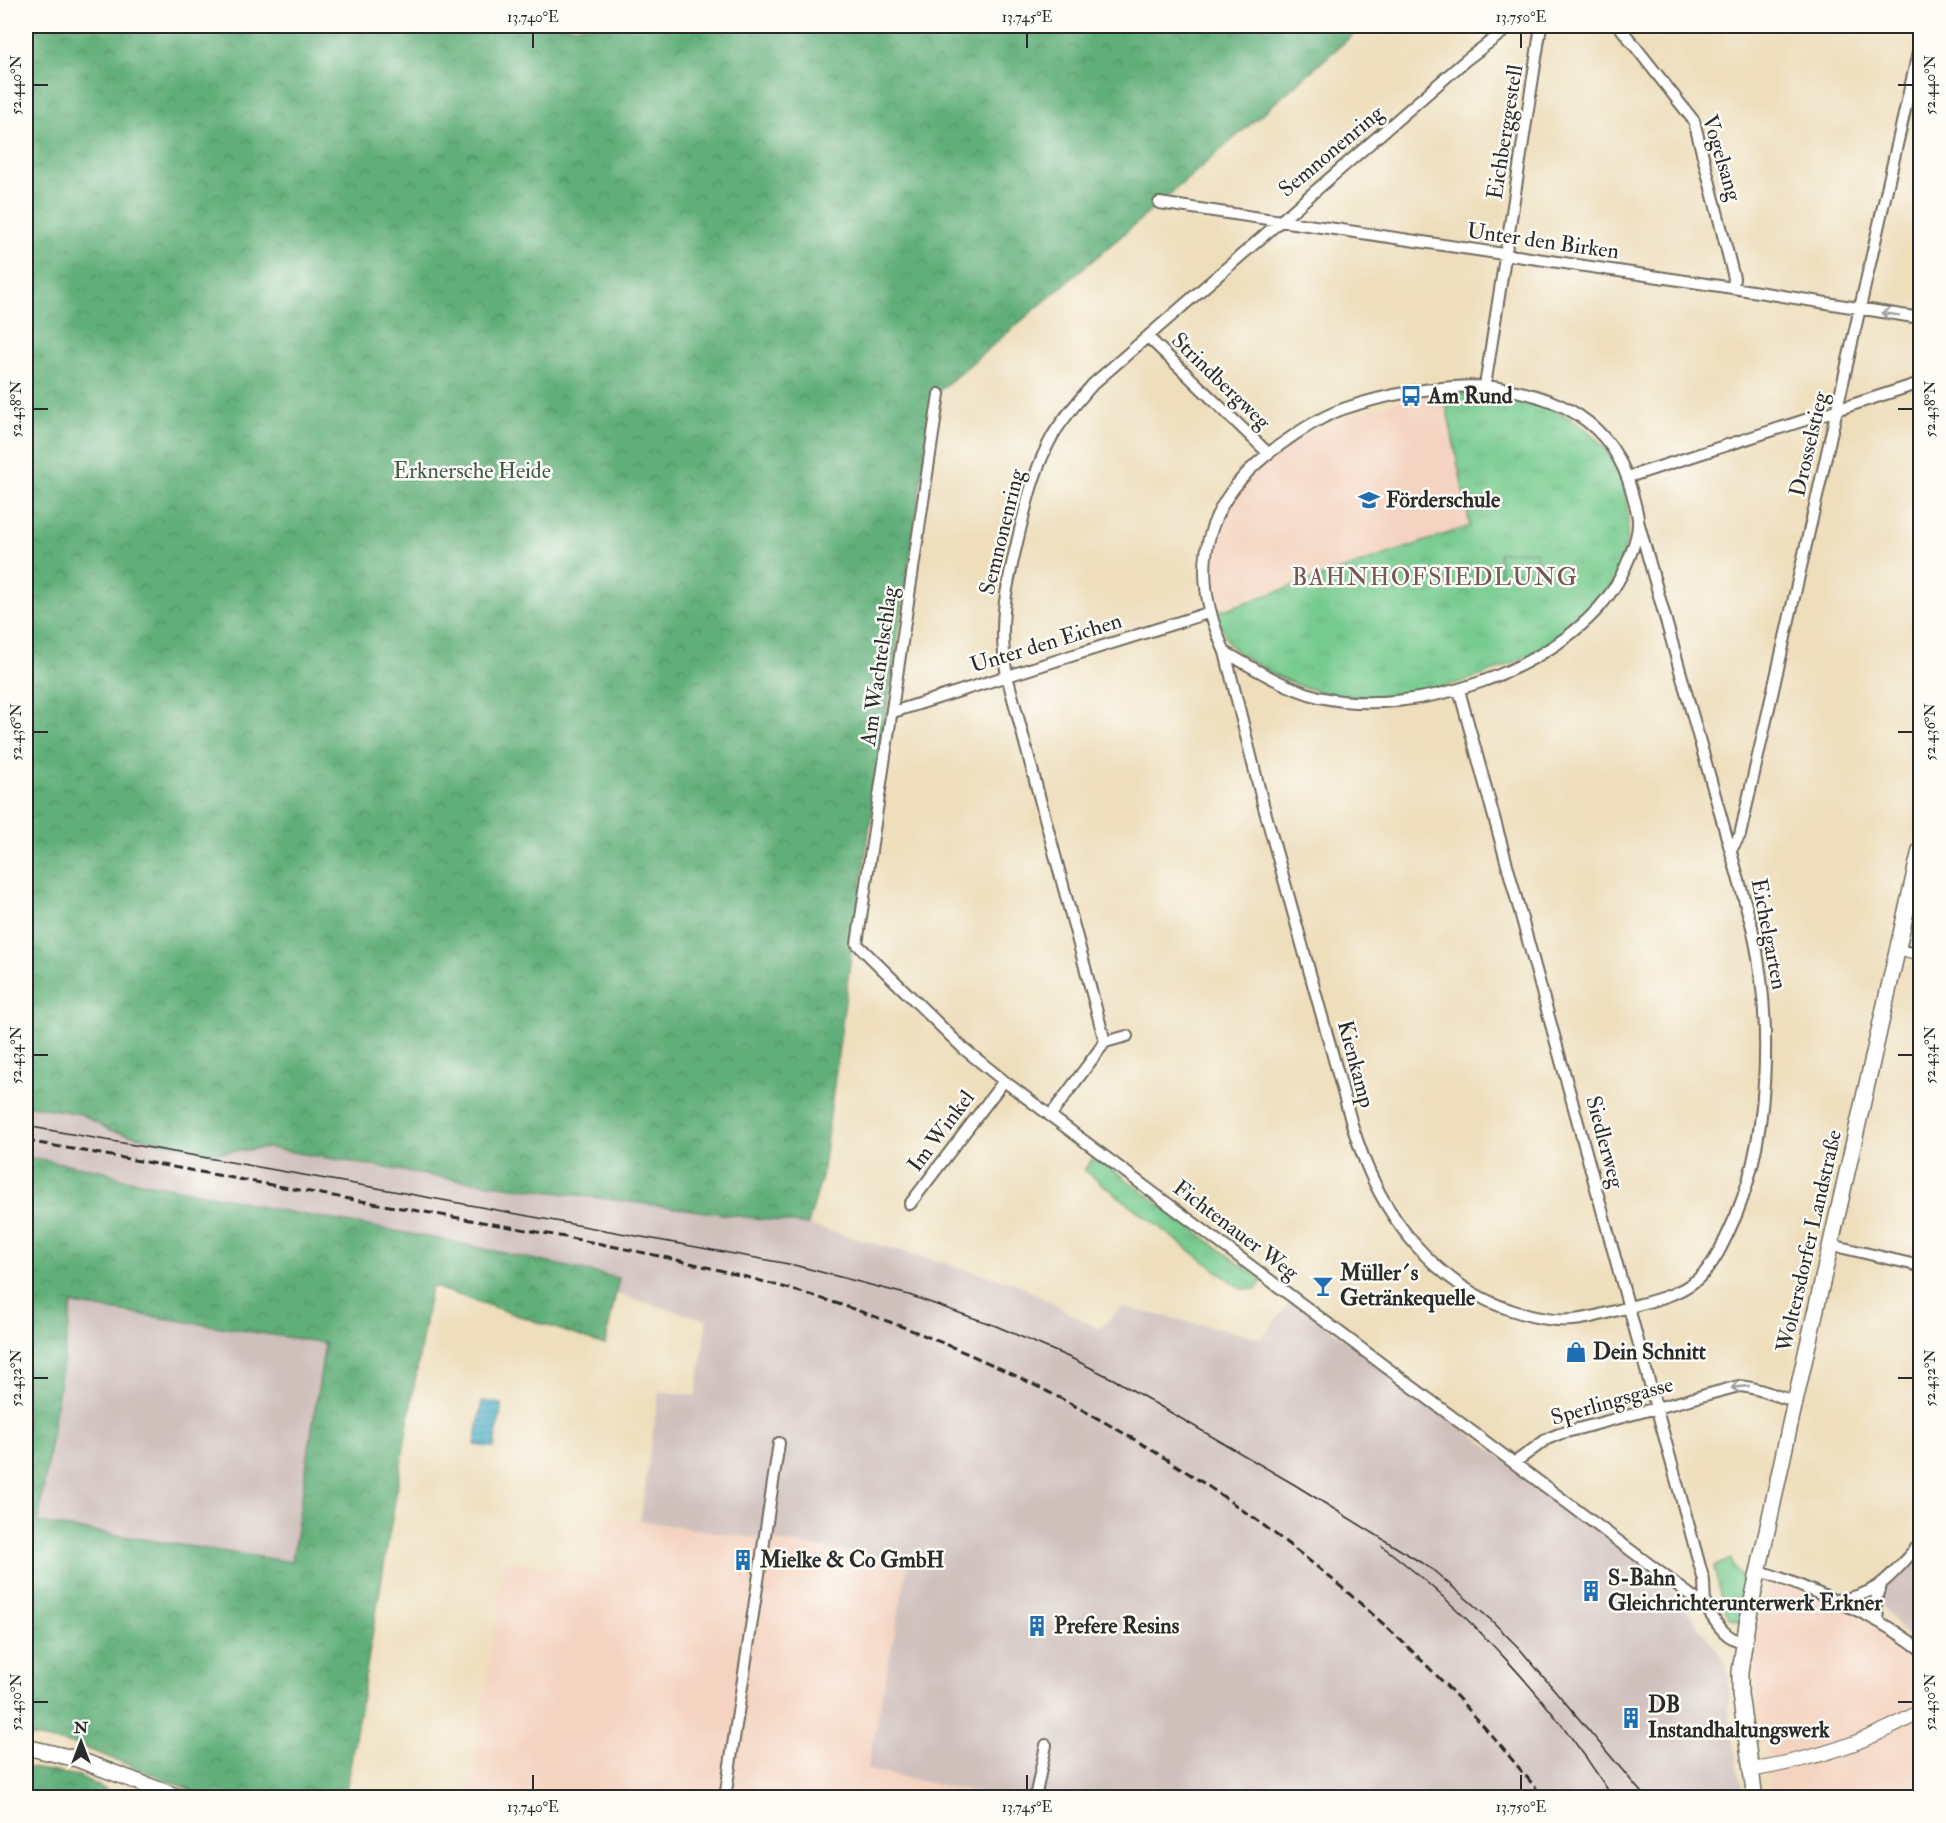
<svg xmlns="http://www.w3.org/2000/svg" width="1946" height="1823" font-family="'IM FELL Double Pica',serif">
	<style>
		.built { fill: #f4d3c0 }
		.industrial { fill: #d0c0bc }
		.grass { fill: url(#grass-tufts); stroke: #507b5c; stroke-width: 1.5 }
		.forest { fill: url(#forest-crowns); stroke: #466d52; stroke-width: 1.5; fill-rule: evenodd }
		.pitch { fill: #76cb8e; stroke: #507b5c; stroke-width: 1.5 }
		.water { fill: url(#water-rules); stroke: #376c77; stroke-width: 1.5 }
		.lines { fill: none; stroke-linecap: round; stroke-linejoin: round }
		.minor-casing { stroke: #6f6a5e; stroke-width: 14 }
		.tertiary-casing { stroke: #6f6a5e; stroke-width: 16 }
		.secondary-casing { stroke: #6f6a5e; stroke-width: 18 }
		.minor { stroke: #fff; stroke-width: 10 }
		.tertiary { stroke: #fff; stroke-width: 14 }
		.secondary { stroke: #fff; stroke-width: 15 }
		.tram { stroke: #2b2b2b; stroke-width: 1.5 }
		.rail { stroke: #2b2b2b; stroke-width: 3; stroke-dasharray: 9 4.5; stroke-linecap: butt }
		.oneway { stroke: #a0a0a0 }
		.ticks { fill: none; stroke: #2b2b2b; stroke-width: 2 }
		.labels { text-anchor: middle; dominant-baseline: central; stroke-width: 5; stroke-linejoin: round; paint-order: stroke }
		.street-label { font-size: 22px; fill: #2b2b2b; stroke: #fdfcf7 }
		.poi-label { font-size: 22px; font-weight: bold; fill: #2b2b2b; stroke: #fdfcf7; text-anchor: start }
		.park-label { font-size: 22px; fill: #425b49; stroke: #fdfcf7 }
		.neighbourhood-label { font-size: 24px; letter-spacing: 1.5px; fill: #755655; stroke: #fdfcf7 }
		.neatline { fill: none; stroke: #2b2b2b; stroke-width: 2 }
		.ticks-label { font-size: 15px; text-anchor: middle; fill: #2b2b2b }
	</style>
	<defs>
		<pattern id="grass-tufts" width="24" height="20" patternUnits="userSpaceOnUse" patternTransform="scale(1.5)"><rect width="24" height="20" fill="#76cb8e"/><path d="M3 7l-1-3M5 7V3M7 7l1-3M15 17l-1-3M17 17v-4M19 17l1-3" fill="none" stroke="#66ae7b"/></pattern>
		<pattern id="forest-crowns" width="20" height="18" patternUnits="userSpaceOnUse" patternTransform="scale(1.5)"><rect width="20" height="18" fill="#60af79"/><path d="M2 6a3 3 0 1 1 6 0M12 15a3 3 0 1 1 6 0" fill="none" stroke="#4f8f63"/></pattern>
		<pattern id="water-rules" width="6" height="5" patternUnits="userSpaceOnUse" patternTransform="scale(1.5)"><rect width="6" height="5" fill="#43acc3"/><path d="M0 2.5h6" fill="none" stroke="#388c9f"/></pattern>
	</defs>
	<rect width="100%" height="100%" fill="#fdfcf7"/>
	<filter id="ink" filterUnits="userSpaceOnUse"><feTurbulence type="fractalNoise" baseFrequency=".0167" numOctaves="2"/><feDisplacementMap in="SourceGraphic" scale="12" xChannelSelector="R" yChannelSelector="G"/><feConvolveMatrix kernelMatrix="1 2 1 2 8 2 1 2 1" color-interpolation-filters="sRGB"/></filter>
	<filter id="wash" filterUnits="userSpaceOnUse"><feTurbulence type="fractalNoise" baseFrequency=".008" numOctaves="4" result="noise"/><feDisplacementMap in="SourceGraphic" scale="24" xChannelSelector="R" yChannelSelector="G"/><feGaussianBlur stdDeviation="1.35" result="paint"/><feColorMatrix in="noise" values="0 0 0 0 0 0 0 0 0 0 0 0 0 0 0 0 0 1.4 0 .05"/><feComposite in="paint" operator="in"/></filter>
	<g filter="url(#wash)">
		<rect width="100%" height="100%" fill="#eedebc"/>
		<path class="built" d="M1443 395 1470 526 1214 609 1209 563 1218 525 1236 493 1260 466 1301 436 1341 418 1400 401Z
			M606 1517 909 1560 868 1770 1004 1797 464 1798 472 1779 504 1561 600 1576Z
			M1781 1582 1920 1645V1797H1772L1758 1703 1756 1641 1769 1583Z"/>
		<path class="industrial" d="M26 1105 81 1114 109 1130 211 1153 269 1148 444 1178 808 1225 1015 1283 1099 1329 1122 1307 1261 1338 1292 1300 1663 1578 1724 1660 1728 1677 1729 1714 1743 1797 1004 1798 867 1770 909 1561 640 1521 659 1391 696 1396 707 1320 629 1298 548 1270 26 1167Z
			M72 1304 325 1343 292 1562 38 1523Z
			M1920 1550V1645L1902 1631 1876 1598 1883 1586Z"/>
		<path class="grass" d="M1479 392C1530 396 1588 415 1614 463 1624 483 1628 501 1628 524 1626 642 1452 701 1354 696 1322 695 1292 685 1264 669 1252 661 1236 654 1228 642 1223 633 1220 621 1217 612L1470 526 1444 394Z
			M1095 1156 1262 1281 1256 1289H1241L1084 1170Z
			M1731 1559C1734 1569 1741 1575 1745 1585 1748 1594 1741 1612 1739 1622L1729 1619 1721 1600 1714 1567Z"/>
		<path class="forest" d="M26 26H1363L1146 215 934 395 852 947 822 1176 808 1225 444 1178 269 1148 211 1153 109 1130 81 1114 26 1105Z
			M26 1157 105 1171 120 1178 241 1201 257 1206 439 1239 619 1278 605 1345 431 1286 345 1797H208L78 1745 26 1736ZM72 1304 325 1343 292 1562 38 1523Z
			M26 1767 79 1776 120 1797H26Z"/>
		<path class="pitch" d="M1536 551 1537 570 1500 573 1499 553Z"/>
		<path class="water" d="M482 1401 502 1404 494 1448 475 1445Z"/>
	</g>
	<g filter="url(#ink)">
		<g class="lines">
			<defs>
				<path id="minor" d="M1619 26 1694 121 1734 278 1733 288
					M1159 203 1733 288 1920 318
					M1148 337 1268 453
					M1485 386C1555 394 1613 419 1632 493 1634 501 1637 510 1638 519 1640 538 1623 575 1612 591 1557 671 1413 719 1319 697 1285 688 1255 669 1225 652 1184 563 1207 493 1287 440 1304 428 1323 416 1343 409 1389 393 1436 386 1485 386Z
					M1485 386 1541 26
					M939 394 857 944 963 1048 1004 1081 1705 1606C1716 1622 1724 1639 1744 1642
					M1628 477 1920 383
					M1225 652 1263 804 1353 1128C1358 1143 1363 1157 1369 1171 1396 1233 1446 1289 1511 1310 1531 1317 1551 1322 1573 1320 1589 1319 1606 1313 1622 1309 1650 1301 1683 1296 1704 1273 1715 1261 1722 1246 1729 1231 1771 1145 1773 1019 1752 927L1638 521
					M1459 690 1704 1581 1705 1606
					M893 712 1211 612
					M1731 850 1740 835 1920 44
					M1899 950 1920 955
					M1105 1042 1127 1036
					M1050 1116 1105 1042 1007 676C997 619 1007 585 1020 530 1028 497 1036 465 1053 435 1064 417 1079 400 1093 384L1466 60 1511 26
					M910 1204 1004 1081
					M1831 1245 1920 1266
					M1514 1463 1547 1439 1559 1434 1739 1386C1759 1387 1776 1397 1795 1401
					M1758 1571C1776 1575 1793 1583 1810 1590 1852 1607 1885 1622 1920 1649
					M1836 1600C1880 1596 1892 1573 1920 1544
					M1879 1620C1874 1606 1875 1598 1881 1585
					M725 1798 779 1443
					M1035 1798 1046 1745"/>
				<path id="tertiary" d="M1750 1770C1814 1759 1861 1745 1918 1713L1920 1716"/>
				<path id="secondary" d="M26 1747 77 1759 181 1798
					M1755 1798 1740 1694V1672L1747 1624 1790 1424 1920 850"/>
			</defs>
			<use href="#minor" class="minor-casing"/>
			<use href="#tertiary" class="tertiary-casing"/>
			<use href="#secondary" class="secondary-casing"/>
			<use href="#minor" class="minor"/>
			<use href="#tertiary" class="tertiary"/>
			<use href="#secondary" class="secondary"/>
			<path class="tram" d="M26 1126 377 1188 794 1265 909 1295 996 1326 1073 1359 1115 1380 1295 1485 1433 1570 1491 1620 1519 1648 1646 1798
				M1382 1546C1470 1613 1554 1704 1613 1798"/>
			<path class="rail" d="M26 1141C155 1163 284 1188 413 1210 579 1239 745 1266 903 1327 1092 1400 1267 1511 1412 1651 1460 1697 1502 1747 1544 1798"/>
		</g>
		<defs><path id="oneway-shaft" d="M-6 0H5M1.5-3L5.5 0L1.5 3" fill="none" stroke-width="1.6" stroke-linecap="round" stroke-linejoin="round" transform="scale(1.5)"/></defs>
		<g class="oneway">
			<use href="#oneway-shaft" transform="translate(1890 314) rotate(-171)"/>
			<use href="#oneway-shaft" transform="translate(1740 1387) rotate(174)"/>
		</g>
	</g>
	<path class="ticks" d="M533 33V48M1027 33V48M1521 33V48M33 85H48M1898 85H1913M33 409H48M1898 409H1913M33 732H48M1898 732H1913M33 1055H48M1898 1055H1913M33 1378H48M1898 1378H1913M33 1702H48M1898 1702H1913M533 1775V1790M1027 1775V1790M1521 1775V1790"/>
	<defs>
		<symbol id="bus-bare" viewBox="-9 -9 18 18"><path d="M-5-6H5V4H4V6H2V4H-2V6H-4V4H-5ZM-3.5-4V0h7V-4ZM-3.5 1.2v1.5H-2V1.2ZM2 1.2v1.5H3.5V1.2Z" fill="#1f6fb2" stroke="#fdfcf7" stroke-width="2.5" paint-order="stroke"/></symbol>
		<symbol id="school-bare" viewBox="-9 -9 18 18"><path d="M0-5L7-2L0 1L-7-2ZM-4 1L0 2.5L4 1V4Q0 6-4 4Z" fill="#1f6fb2" stroke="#fdfcf7" stroke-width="2.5" paint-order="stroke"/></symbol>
		<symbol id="bar-bare" viewBox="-9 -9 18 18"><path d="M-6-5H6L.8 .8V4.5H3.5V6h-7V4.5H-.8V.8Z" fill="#1f6fb2" stroke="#fdfcf7" stroke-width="2.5" paint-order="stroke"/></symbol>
		<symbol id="shop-bare" viewBox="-9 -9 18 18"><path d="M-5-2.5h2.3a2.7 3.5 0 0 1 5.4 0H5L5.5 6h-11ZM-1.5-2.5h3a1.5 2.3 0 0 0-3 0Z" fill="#1f6fb2" stroke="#fdfcf7" stroke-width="2.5" paint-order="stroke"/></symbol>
		<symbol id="building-bare" viewBox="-9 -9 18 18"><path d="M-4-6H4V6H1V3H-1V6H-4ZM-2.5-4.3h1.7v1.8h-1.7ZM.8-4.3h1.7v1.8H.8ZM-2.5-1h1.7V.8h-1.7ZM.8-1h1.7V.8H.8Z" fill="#1f6fb2" stroke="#fdfcf7" stroke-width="2.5" paint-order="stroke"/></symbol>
	</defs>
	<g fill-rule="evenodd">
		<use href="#bus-bare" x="1396" y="381" width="30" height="30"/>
		<use href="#school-bare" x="1354" y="485" width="30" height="30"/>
		<use href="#bar-bare" x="1308" y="1271" width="30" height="30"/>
		<use href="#shop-bare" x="1561" y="1337" width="30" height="30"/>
		<use href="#building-bare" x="728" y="1545" width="30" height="30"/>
		<use href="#building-bare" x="1576" y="1576" width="30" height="30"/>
		<use href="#building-bare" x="1022" y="1611" width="30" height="30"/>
		<use href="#building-bare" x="1616" y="1703" width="30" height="30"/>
	</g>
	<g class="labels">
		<g class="street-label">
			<text transform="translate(1505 132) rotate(-81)">Eichberggestell</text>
			<text transform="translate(1331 151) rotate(-40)">Semnonenring</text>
			<text transform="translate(1722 158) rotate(73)">Vogelsang</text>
			<text transform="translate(1543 241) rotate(8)">Unter den Birken</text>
			<text transform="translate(1221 381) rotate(44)">Strindbergweg</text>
			<text transform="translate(1809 444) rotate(-77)">Drosselstieg</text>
			<text transform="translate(1002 532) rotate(-76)">Semnonenring</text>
			<text transform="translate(1046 643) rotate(-17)">Unter den Eichen</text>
			<text transform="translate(879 666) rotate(-82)">Am Wachtelschlag</text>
			<text transform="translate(1769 934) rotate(79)">Eichelgarten</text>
			<text transform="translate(1356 1064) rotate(75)">Kienkamp</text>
			<text transform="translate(941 1131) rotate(-53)">Im Winkel</text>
			<text transform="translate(1605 1142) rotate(75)">Siedlerweg</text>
			<text transform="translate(1236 1230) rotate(37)">Fichtenauer Weg</text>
			<text transform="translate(1809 1241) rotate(-77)">Woltersdorfer Landstraße</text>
			<text transform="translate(1612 1401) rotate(-16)">Sperlingsgasse</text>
		</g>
		<g class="poi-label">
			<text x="1428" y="396">Am Rund</text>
			<text x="1386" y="500">Förderschule</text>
			<text x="1340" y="1273">Müller´s<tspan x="1340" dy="25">Getränkequelle</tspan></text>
			<text x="1593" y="1352">Dein Schnitt</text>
			<text x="760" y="1560">Mielke &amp; Co GmbH</text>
			<text x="1608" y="1578">S-Bahn<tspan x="1608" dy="25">Gleichrichterunterwerk Erkner</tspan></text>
			<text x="1054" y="1626">Prefere Resins</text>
			<text x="1648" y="1705">DB<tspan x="1648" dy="25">Instandhaltungswerk</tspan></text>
		</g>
		<g class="park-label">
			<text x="472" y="471">Erknersche Heide</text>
		</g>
		<g class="neighbourhood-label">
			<text x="1435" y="577">BAHNHOFSIEDLUNG</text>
		</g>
	</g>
	<rect width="1946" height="1823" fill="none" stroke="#fdfcf7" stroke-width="66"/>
	<g transform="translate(81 1742)" stroke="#fdfcf7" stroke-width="4.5" paint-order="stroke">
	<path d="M0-4.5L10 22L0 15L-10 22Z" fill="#2b2b2b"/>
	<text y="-9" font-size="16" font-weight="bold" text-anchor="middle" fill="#2b2b2b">N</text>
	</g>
	<rect x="33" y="33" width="1880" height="1757" class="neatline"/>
	<g class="ticks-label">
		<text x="533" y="22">13.740°E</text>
		<text x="1027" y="22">13.745°E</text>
		<text x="1521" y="22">13.750°E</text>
		<text transform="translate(16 85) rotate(-90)" y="5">52.440°N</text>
		<text transform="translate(1930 85) rotate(-90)" y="5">52.440°N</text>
		<text transform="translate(16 409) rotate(-90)" y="5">52.438°N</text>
		<text transform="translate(1930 409) rotate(-90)" y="5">52.438°N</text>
		<text transform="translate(16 732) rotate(-90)" y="5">52.436°N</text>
		<text transform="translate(1930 732) rotate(-90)" y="5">52.436°N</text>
		<text transform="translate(16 1055) rotate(-90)" y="5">52.434°N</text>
		<text transform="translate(1930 1055) rotate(-90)" y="5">52.434°N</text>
		<text transform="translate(16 1378) rotate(-90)" y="5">52.432°N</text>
		<text transform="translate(1930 1378) rotate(-90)" y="5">52.432°N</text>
		<text transform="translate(16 1702) rotate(-90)" y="5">52.430°N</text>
		<text transform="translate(1930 1702) rotate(-90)" y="5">52.430°N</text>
		<text x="533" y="1812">13.740°E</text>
		<text x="1027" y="1812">13.745°E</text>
		<text x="1521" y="1812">13.750°E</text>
	</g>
</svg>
